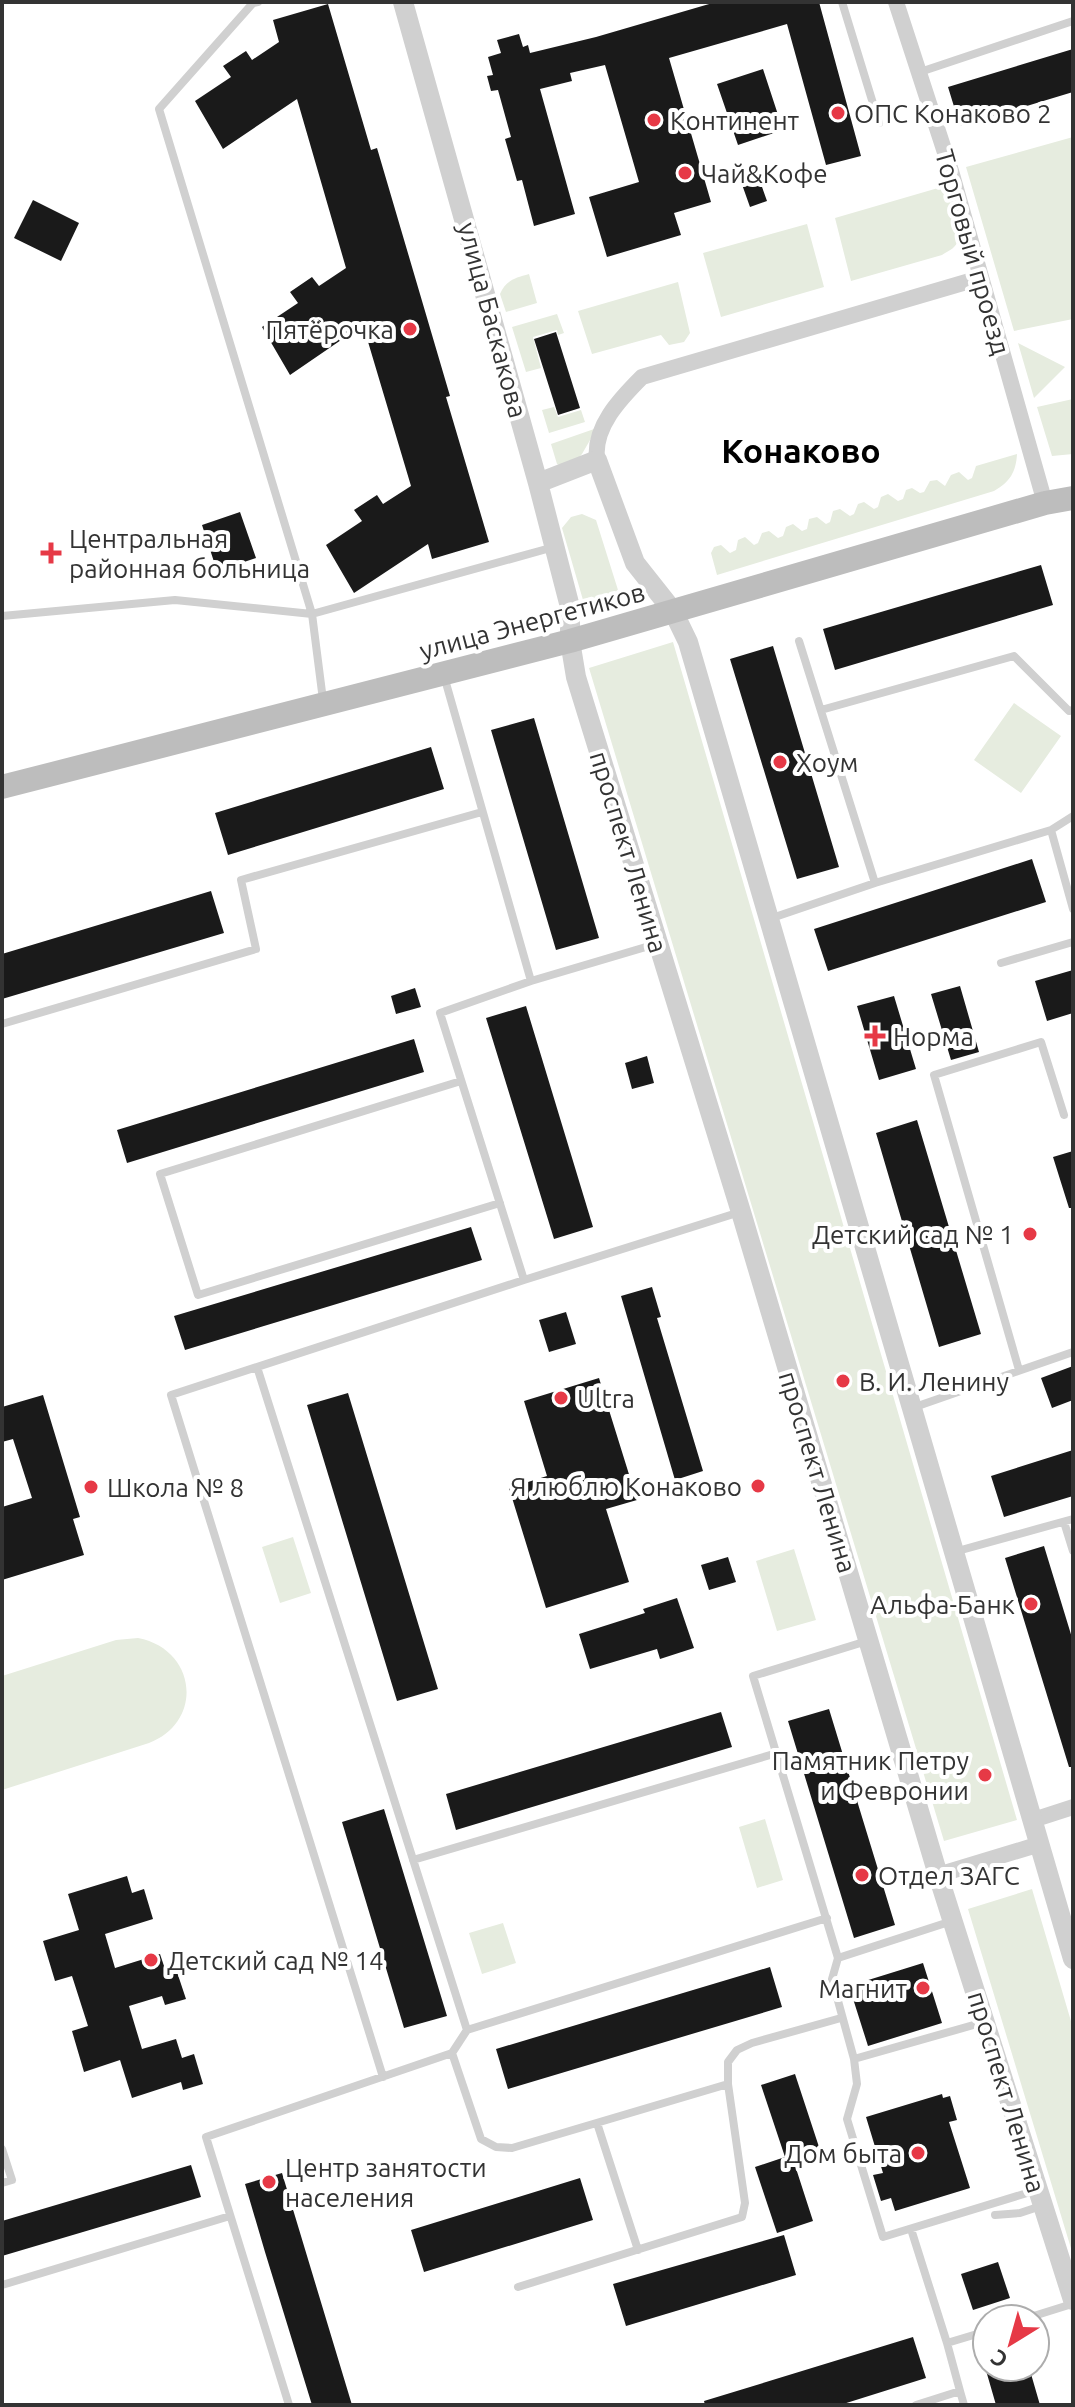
<svg xmlns="http://www.w3.org/2000/svg" width="1075" height="2407" font-family="Ubuntu,sans-serif">
	<style>
		.green { fill: #e6ecdf }
		.building { fill: #1a1a1a }
		.lines { fill: none; stroke-linecap: round; stroke-linejoin: round }
		.service { stroke: #d0d0d0; stroke-width: 8 }
		.minor { stroke: #d0d0d0; stroke-width: 16 }
		.tertiary { stroke: #d0d0d0; stroke-width: 20 }
		.secondary { stroke: #bdbdbd; stroke-width: 24 }
		.poi-dot { fill: #e63946; stroke: #fff; stroke-width: 3 }
		.labels { text-anchor: middle; dominant-baseline: central; stroke-width: 8; stroke-linejoin: round; paint-order: stroke }
		.poi-label { font-size: 26px; fill: #333; stroke: #fff; text-anchor: start }
		.street-label { font-size: 26px; fill: #333; stroke: #fff }
		.district-label { font-size: 34px; font-weight: bold; fill: #000; stroke: #fff }
	</style>
	<rect width="100%" height="100%" fill="#fff"/>
	<path class="green" d="M1073 137V319L1014 331 966 167Z
		M945 186C949 199 962 232 957 243 954 249 948 251 942 255L851 281 835 218Z
		M807 224 824 287 721 317 703 253Z
		M529 274 537 303 506 312 500 294C506 280 515 278 529 274Z
		M678 282 690 333 684 342 669 345 661 335 592 354 578 311Z
		M557 314 564 333 558 335 557 330 533 337 541 368 526 372 512 327Z
		M1018 343 1065 367 1034 398Z
		M1073 399V454L1052 456 1037 407Z
		M554 407 558 417 581 410 585 422 549 433 542 410Z
		M597 428 582 454 574 463 564 468 557 464 551 444Z
		M1017 454C1016 472 1010 482 994 491L717 575 711 553 714 547 721 545 730 553 736 550 738 540 745 537 754 545 758 543 762 533 769 531 778 538 783 536 786 527 793 524 802 531 807 529 809 519 817 517 826 524 830 522 833 511 840 509 850 516 854 514 858 504 864 502 874 509 878 507 881 497 888 494 898 501 903 499 906 490 912 488 920 493 924 492 930 481 937 480 945 486 951 475 959 472 968 480 972 478 976 466Z
		M582 514 596 520 618 590 612 605 594 610 583 600 562 528 571 517Z
		M673 642 1017 1820 944 1841 589 668Z
		M1014 703 1061 736 1021 793 974 760Z
		M293 1537 311 1593 280 1603 262 1547Z
		M794 1549 816 1620 777 1631 756 1561Z
		M138 1638C196 1649 205 1721 149 1743L2 1790V1676L116 1640Z
		M765 1819 783 1880 757 1888 739 1827Z
		M1032 1889 1073 2028V2255L968 1909Z
		M503 1923 516 1963 482 1974 469 1933Z"/>
	<path class="building" d="M716 2H819L861 156 826 165 787 24 669 58 711 202 674 213 681 235 607 257 589 197 639 182 605 65 570 73 572 81 540 89 575 214 534 226 522 180 517 181 505 139 511 137 498 90 491 91 487 76 493 75 488 57 501 53 497 40 519 34 523 47 528 45 530 53 596 37Z
		M328 4 371 150 377 148 450 396 446 397 489 542 432 559 428 544 354 593 326 545 362 521 354 510 377 495 383 504 411 486 363 325 290 375 262 327 298 303 290 292 312 277 319 286 346 268 297 99 223 149 195 101 231 77 223 66 246 51 252 60 279 42 273 20Z
		M1073 49V92L960 126 948 87Z
		M763 69 783 130 738 145 717 84Z
		M756 170 767 201 750 207 739 176Z
		M33 200 79 223 61 261 14 238Z
		M556 332 580 408 558 415 534 339Z
		M240 512 256 558 217 571 202 525Z
		M1041 565 1053 605 835 670 823 629Z
		M773 646 839 867 797 879 730 659Z
		M534 718 599 938 556 950 491 730Z
		M431 747 444 789 228 855 215 813Z
		M1032 859 1046 902 828 971 814 929Z
		M211 891 224 933 2 999V954Z
		M1073 970V1013L1047 1021 1035 981Z
		M960 986 979 1052 951 1060 931 994Z
		M415 988 421 1007 396 1014 391 996Z
		M894 996 916 1069 879 1080 857 1006Z
		M526 1006 593 1227 554 1239 486 1018Z
		M414 1039 424 1072 127 1163 117 1130Z
		M647 1056 654 1083 632 1089 625 1063Z
		M917 1120 981 1334 939 1347 876 1133Z
		M1073 1151V1208H1069L1053 1157Z
		M471 1227 482 1260 185 1350 174 1316Z
		M652 1287 661 1317 657 1318 703 1471 675 1480 621 1296Z
		M566 1312 576 1344 549 1352 539 1320Z
		M1073 1366V1400L1052 1408 1041 1378Z
		M599 1378 637 1500 606 1509 629 1582 546 1608 509 1488 547 1476 524 1401Z
		M348 1393 438 1689 397 1701 307 1405Z
		M43 1395 80 1517 73 1519 84 1555 2 1580V1507L32 1498 13 1439 2 1442V1407Z
		M1073 1450V1496L1004 1517 991 1476Z
		M1044 1546 1073 1641V1767H1069L1005 1558Z
		M728 1557 736 1582 709 1590 701 1565Z
		M677 1598 694 1648 660 1659 657 1649 590 1669 579 1634 645 1613 643 1609Z
		M829 1709 895 1925 854 1938 788 1721Z
		M721 1712 732 1747 456 1830 446 1794Z
		M384 1809 447 2016 404 2028 342 1822Z
		M127 1876 132 1893 144 1889 153 1919 105 1934 115 1968 160 1954 166 1972 176 1969 186 1999 165 2005 162 1996 129 2006 142 2049 176 2039 182 2058 194 2054 203 2084 183 2090 181 2082 132 2098 120 2060 84 2072 72 2031 88 2026 72 1976 55 1981 43 1941 79 1930 68 1894Z
		M923 1963 942 2023 868 2046 849 1986Z
		M770 1967 782 2007 508 2089 496 2049Z
		M795 2074 819 2147 792 2156 813 2221 777 2233 755 2167 785 2157 761 2085Z
		M942 2094 943 2098 950 2096 957 2120 949 2122 970 2188 895 2211 891 2198 881 2201 873 2175 883 2173 866 2117Z
		M191 2165 201 2197 2 2256V2221Z
		M282 2173 352 2405H312L265 2252 245 2184Z
		M580 2178 593 2220 424 2272 411 2230Z
		M784 2235 796 2275 626 2326 613 2284Z
		M998 2262 1010 2298 973 2310 961 2274Z
		M913 2337 926 2378 840 2405H705L704 2401Z
		M985 2367H1029L1040 2405H996Z"/>
	<g class="lines">
		<path class="service" d="M258 2 253 3 159 109 312 614 323 700
			M842 2 879 123
			M920 72 1073 21
			M2 616 175 600 312 614 554 547
			M799 641 875 883
			M444 676 531 981 656 944
			M821 710 1014 656 1069 711 1073 710
			M1051 830 1073 909
			M769 919 875 883 1051 830 1073 816
			M1001 963 1073 942
			M531 981 440 1013 524 1280 740 1212
			M2 1024 256 949 241 880 482 812
			M461 1081 160 1174 198 1295 500 1203
			M257 1367 467 2030
			M1019 1370 934 1075 1041 1042 1064 1115
			M912 1408 1073 1352
			M1064 1522 1073 1551
			M954 1552 1073 1519
			M867 1641 753 1676 838 1958 832 1979 854 2059 857 2084 847 2119 883 2237 1037 2190
			M413 1860 777 1753
			M838 1958 952 1921
			M452 2053 481 2139 496 2147 512 2148 728 2084
			M854 2059 984 2022
			M383 2077 171 1395 524 1280
			M597 2123 638 2250
			M2 2149 12 2180 2 2183
			M995 2215 1020 2213 1041 2206
			M911 2229 947 2343
			M2 2285 230 2216
			M518 2287 742 2217 745 2203 728 2084V2062L737 2050 752 2043 841 2018
			M1024 2319 1072 2304
			M960 2391 947 2343 987 2331
			M289 2405 206 2137 452 2053 467 2030 827 1918
			M916 2405 960 2391 964 2405"/>
		<path class="minor" d="M896 2 951 171 1045 503
			M597 460C593 427 620 399 642 377L980 278
			M1033 1820 1073 1807
			M938 1875 1040 1844"/>
		<path class="tertiary" d="M403 2 538 483 570 607V641L576 677 741 1212 938 1875 1073 2300
			M538 483 597 460 635 563 673 611 688 642 1073 1959"/>
		<path class="secondary" d="M2 787 570 641 1045 503 1073 498"/>
	</g>
	<g class="poi-dot">
		<circle cx="838" cy="113" r="8"/>
		<circle cx="654" cy="120" r="8"/>
		<circle cx="685" cy="173" r="8"/>
		<circle cx="410" cy="329" r="8"/>
		<path d="M47 541h8v8h8v8h-8v8h-8v-8h-8v-8h8z"/>
		<circle cx="780" cy="762" r="8"/>
		<path d="M871 1024h8v8h8v8h-8v8h-8v-8h-8v-8h8z"/>
		<circle cx="1030" cy="1234" r="8"/>
		<circle cx="843" cy="1381" r="8"/>
		<circle cx="561" cy="1398" r="8"/>
		<circle cx="758" cy="1486" r="8"/>
		<circle cx="91" cy="1487" r="8"/>
		<circle cx="1031" cy="1604" r="8"/>
		<circle cx="985" cy="1775" r="8"/>
		<circle cx="862" cy="1875" r="8"/>
		<circle cx="151" cy="1960" r="8"/>
		<circle cx="923" cy="1988" r="8"/>
		<circle cx="918" cy="2153" r="8"/>
		<circle cx="269" cy="2182" r="8"/>
	</g>
	<g class="labels">
		<g class="poi-label">
			<text x="854" y="113">ОПС Конаково 2</text>
			<text x="670" y="120">Континент</text>
			<text x="701" y="173">Чай&amp;Кофе</text>
			<text x="394" y="329" text-anchor="end">Пятёрочка</text>
			<text x="69" y="538">Центральная<tspan x="69" dy="30">районная больница</tspan></text>
			<text x="796" y="762">Хоум</text>
			<text x="893" y="1036">Норма</text>
			<text x="1014" y="1234" text-anchor="end">Детский сад № 1</text>
			<text x="859" y="1381">В. И. Ленину</text>
			<text x="577" y="1398">Ultra</text>
			<text x="742" y="1486" text-anchor="end">Я люблю Конаково</text>
			<text x="107" y="1487">Школа № 8</text>
			<text x="1015" y="1604" text-anchor="end">Альфа-Банк</text>
			<text x="969" y="1760" text-anchor="end">Памятник Петру<tspan x="969" dy="30">и Февронии</tspan></text>
			<text x="878" y="1875">Отдел ЗАГС</text>
			<text x="167" y="1960">Детский сад № 14</text>
			<text x="907" y="1988" text-anchor="end">Магнит</text>
			<text x="902" y="2153" text-anchor="end">Дом быта</text>
			<text x="285" y="2167">Центр занятости<tspan x="285" dy="30">населения</tspan></text>
		</g>
		<g class="street-label">
			<text transform="translate(973 252) rotate(74)">Торговый проезд</text>
			<text transform="translate(493 320) rotate(75)">улица Баскакова</text>
			<text transform="translate(532 621) rotate(-15)">улица Энергетиков</text>
			<text transform="translate(629 852) rotate(73)">проспект Ленина</text>
			<text transform="translate(818 1472) rotate(73)">проспект Ленина</text>
			<text transform="translate(1007 2092) rotate(73)">проспект Ленина</text>
		</g>
		<g class="district-label">
			<text x="801" y="450">Конаково</text>
		</g>
	</g>
	<rect width="1075" height="2407" fill="none" stroke="#333333" stroke-width="8"/>
	<g transform="translate(1011 2343) rotate(217)"><circle r="38" fill="#ffffff" stroke="#adadad" stroke-width="2"/>
	<path d="M0-6L14 30L0 20L-14 30Z" fill="#e63946"/>
	<text y="-12" font-size="22" font-weight="bold" text-anchor="middle" fill="#333333">С</text>
	</g>
</svg>
